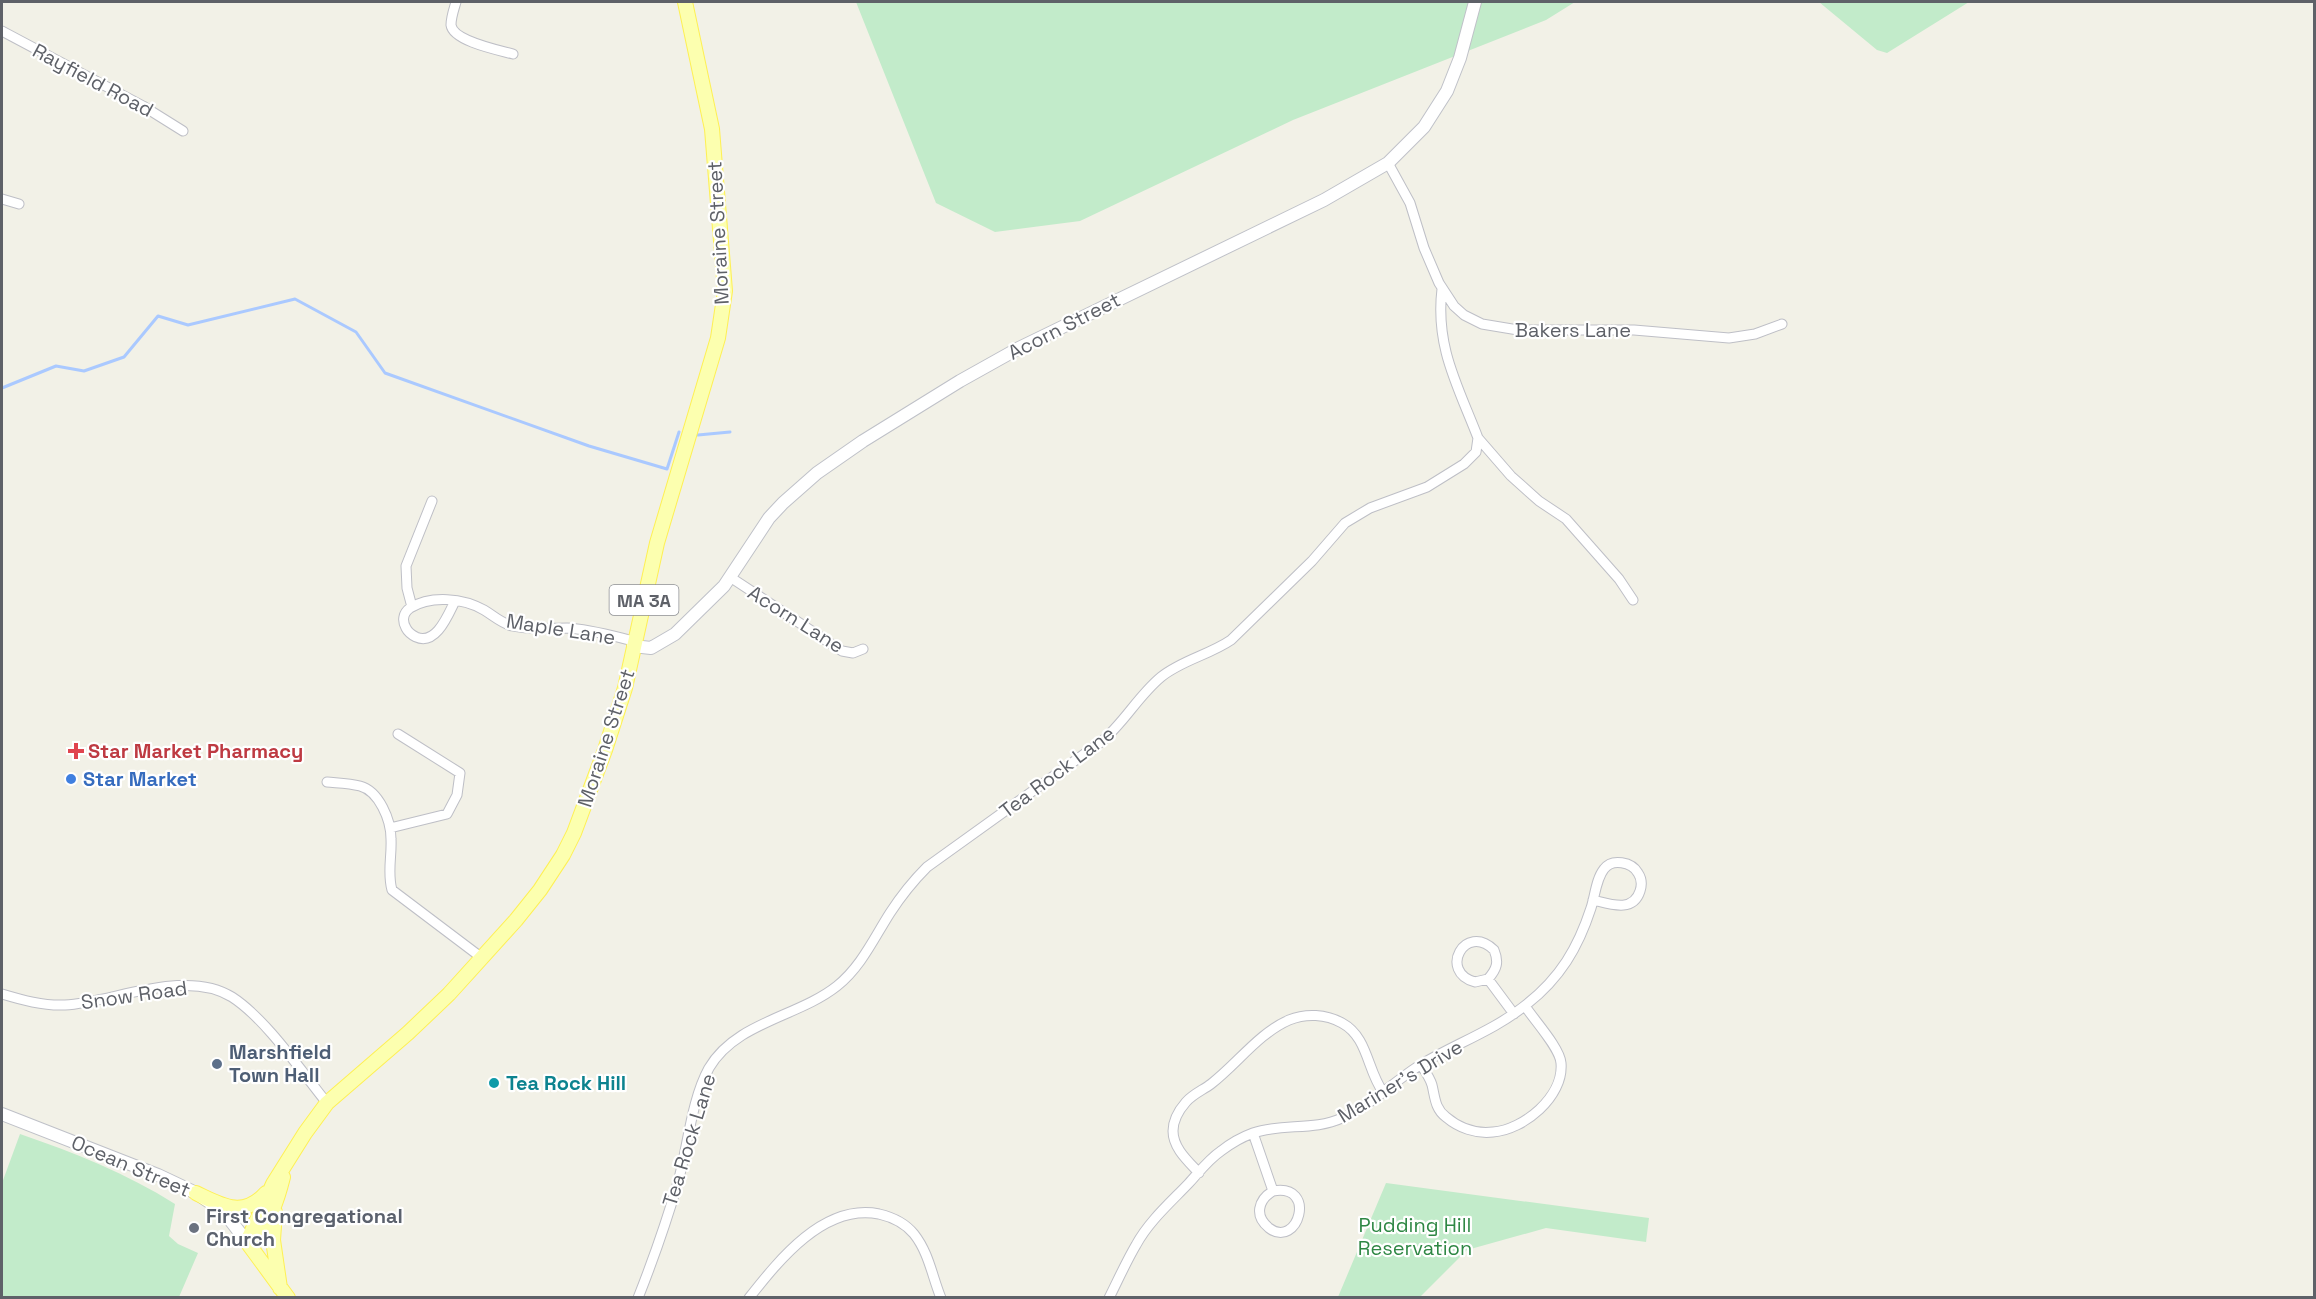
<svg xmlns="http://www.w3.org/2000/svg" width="2316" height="1299" font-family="'Space Grotesk',sans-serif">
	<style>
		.green { fill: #c2ebca }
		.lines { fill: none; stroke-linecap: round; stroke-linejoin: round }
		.stream { stroke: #aac9ff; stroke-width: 3 }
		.street-casing { stroke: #bebfc6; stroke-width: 11 }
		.secondary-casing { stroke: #bfc1c8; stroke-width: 14 }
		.primary-casing { stroke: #fef054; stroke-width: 16 }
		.street { stroke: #fff; stroke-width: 9 }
		.secondary { stroke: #fff; stroke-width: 12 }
		.primary { stroke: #fcffaf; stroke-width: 14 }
		.health-dot { fill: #e0444e; stroke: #fff; stroke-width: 2 }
		.shop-dot { fill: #3f7fe0; stroke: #fff; stroke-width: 2 }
		.service-dot { fill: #5c6f8a; stroke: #fff; stroke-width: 2 }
		.culture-dot { fill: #0f9aa8; stroke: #fff; stroke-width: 2 }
		.worship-dot { fill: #6b7280; stroke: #fff; stroke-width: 2 }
		.labels { text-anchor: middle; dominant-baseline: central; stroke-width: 4.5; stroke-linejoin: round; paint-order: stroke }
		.shield { fill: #fff; stroke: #8e9095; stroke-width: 1.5 }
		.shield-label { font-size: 18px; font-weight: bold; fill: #5e6168 }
		.street-label { font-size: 20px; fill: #5e6168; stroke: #fff }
		.health-label { font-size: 20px; font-weight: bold; fill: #be3a42; stroke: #fff; text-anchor: start }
		.shop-label { font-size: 20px; font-weight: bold; fill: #366cbe; stroke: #fff; text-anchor: start }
		.service-label { font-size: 20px; font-weight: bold; fill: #4e5e75; stroke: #fff; text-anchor: start }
		.culture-label { font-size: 20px; font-weight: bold; fill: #0d838f; stroke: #fff; text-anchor: start }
		.worship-label { font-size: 20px; font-weight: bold; fill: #5b616d; stroke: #fff; text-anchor: start }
		.park-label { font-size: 20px; fill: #2e8744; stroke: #fff }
	</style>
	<rect width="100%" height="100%" fill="#f2f1e7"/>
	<path class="green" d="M856 2H1575L1546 20 1293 120 1080 221 995 232 936 203Z
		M1819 2H1969L1887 53 1877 50Z
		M20 1134C75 1153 126 1173 175 1204L169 1236 178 1244 198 1253 179 1297H2V1183Z
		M1386 1183 1649 1218 1646 1242 1546 1228 1467 1250 1420 1297H1338Z"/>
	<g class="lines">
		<path class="stream" d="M2 388 56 366 84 371 124 357 158 316 188 325 295 299 356 332 385 373 589 446 667 469 679 432
			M698 435 730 432"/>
		<defs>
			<path id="street" d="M456 2C454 9 451 17 451 25 453 41 498 50 513 54
				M2 31 143 106 183 131
				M1388 163 1410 203 1424 248 1439 283 1454 306 1464 315 1482 324 1518 330H1634L1729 338 1755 334 1782 324
				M2 199 19 204
				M1478 438 1511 476 1539 501 1566 519 1619 579 1633 600
				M730 577 842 651 853 653 863 649
				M455 601C448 615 436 646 416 637 412 635 408 632 406 628 402 621 403 613 410 608 431 595 463 598 484 610 494 616 501 623 512 626 530 630 549 628 567 628 589 629 613 636 634 641
				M412 607 407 588 406 566 432 501
				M327 782C337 783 349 783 360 786 379 791 391 820 391 839 392 856 387 873 392 890L482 958
				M390 828 447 814 457 795 460 773 398 734
				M1488 979 1475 982C1438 972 1465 922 1494 950 1499 962 1497 969 1488 979L1514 1014
				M2 994C22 1000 43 1006 65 1005 114 1002 186 968 232 997 266 1019 301 1071 327 1103
				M1421 1065C1425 1071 1430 1078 1432 1085 1435 1097 1435 1109 1446 1117 1459 1128 1476 1134 1493 1132 1523 1130 1564 1097 1561 1063 1560 1048 1534 1020 1525 1006
				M1253 1133 1273 1191C1258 1200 1254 1216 1269 1228 1298 1250 1318 1183 1273 1191
				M1199 1173C1188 1161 1173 1148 1173 1131 1173 1121 1179 1110 1186 1102 1193 1094 1203 1090 1211 1084 1237 1064 1259 1033 1289 1020 1306 1013 1326 1014 1342 1023 1368 1037 1367 1070 1383 1092
				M638 1298C653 1260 667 1220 678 1182 688 1146 691 1101 709 1068 736 1022 798 1017 837 986 861 967 874 938 890 913 901 896 913 881 927 867L1101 742C1124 723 1138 696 1161 677 1182 660 1209 655 1231 640L1312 561 1345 523 1370 508 1427 487 1464 464 1476 452 1478 438C1458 386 1435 347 1442 289
				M749 1298C779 1260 824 1203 879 1214 892 1217 905 1223 914 1234 929 1253 932 1276 941 1298
				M1109 1298C1118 1280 1126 1262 1136 1245 1149 1221 1171 1202 1189 1183 1199 1172 1209 1159 1221 1151 1230 1144 1242 1137 1253 1133 1282 1123 1314 1131 1342 1118 1370 1106 1391 1084 1417 1067 1452 1045 1494 1031 1527 1004 1560 978 1578 948 1591 908 1595 896 1596 879 1604 869 1612 858 1632 862 1638 873 1642 879 1642 885 1640 891 1633 913 1610 904 1593 900"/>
			<path id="secondary" d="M633 646 651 648 675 634 724 586 769 518 783 503 817 473 863 441 960 381 1019 348 1324 200 1388 163 1424 127 1447 91 1460 58 1475 2
				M2 1114 158 1175 196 1193 224 1212 247 1242"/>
			<path id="primary" d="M196 1193C221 1205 243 1219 266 1193
				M275 1212 273 1240 280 1288
				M253 1236C271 1220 277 1201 283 1177
				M247 1242 273 1184 305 1133 327 1103 408 1033 449 994 516 920 540 890 563 855 574 833 605 750 625 688 657 543 718 338 725 291 712 129 685 2
				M247 1242 288 1298"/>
		</defs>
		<use href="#street" class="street-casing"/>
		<use href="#secondary" class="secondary-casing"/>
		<use href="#primary" class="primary-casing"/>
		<use href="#street" class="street"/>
		<use href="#secondary" class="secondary"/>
		<use href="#primary" class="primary"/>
	</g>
	<path class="health-dot" d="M73 742h6v6h6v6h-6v6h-6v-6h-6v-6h6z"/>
	<circle class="shop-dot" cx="71" cy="779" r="6"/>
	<circle class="service-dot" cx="217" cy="1064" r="6"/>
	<circle class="culture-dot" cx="494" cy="1083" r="6"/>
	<circle class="worship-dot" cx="194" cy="1228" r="6"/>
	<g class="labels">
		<rect class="shield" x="609.5" y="585" width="69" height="30" rx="4.5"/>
		<g class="shield-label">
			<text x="644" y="600">MA 3A</text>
		</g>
		<g class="street-label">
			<text transform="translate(93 80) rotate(28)">Rayfield Road</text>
			<text transform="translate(718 233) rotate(-93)">Moraine Street</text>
			<text transform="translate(1064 326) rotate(-27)">Acorn Street</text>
			<text x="1573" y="330">Bakers Lane</text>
			<text transform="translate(796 619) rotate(32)">Acorn Lane</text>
			<text transform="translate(561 629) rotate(9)">Maple Lane</text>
			<text transform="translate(606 738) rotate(-72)">Moraine Street</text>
			<text transform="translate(1057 772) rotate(-37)">Tea Rock Lane</text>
			<text transform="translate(134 995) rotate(-8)">Snow Road</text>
			<text transform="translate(1400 1081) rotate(-31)">Mariner's Drive</text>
			<text transform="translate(689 1140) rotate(-73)">Tea Rock Lane</text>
			<text transform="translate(131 1166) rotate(23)">Ocean Street</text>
		</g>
		<g class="health-label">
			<text x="88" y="751">Star Market Pharmacy</text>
		</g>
		<g class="shop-label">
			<text x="83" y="779">Star Market</text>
		</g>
		<g class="service-label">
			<text x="229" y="1052">Marshfield<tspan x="229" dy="23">Town Hall</tspan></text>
		</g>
		<g class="culture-label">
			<text x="506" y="1083">Tea Rock Hill</text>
		</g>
		<g class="worship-label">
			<text x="206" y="1216">First Congregational<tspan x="206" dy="23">Church</tspan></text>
		</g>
		<g class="park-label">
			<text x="1415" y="1225">Pudding Hill<tspan x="1415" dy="23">Reservation</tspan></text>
		</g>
	</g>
	<rect width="2316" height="1299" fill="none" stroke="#5e6168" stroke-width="6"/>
</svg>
